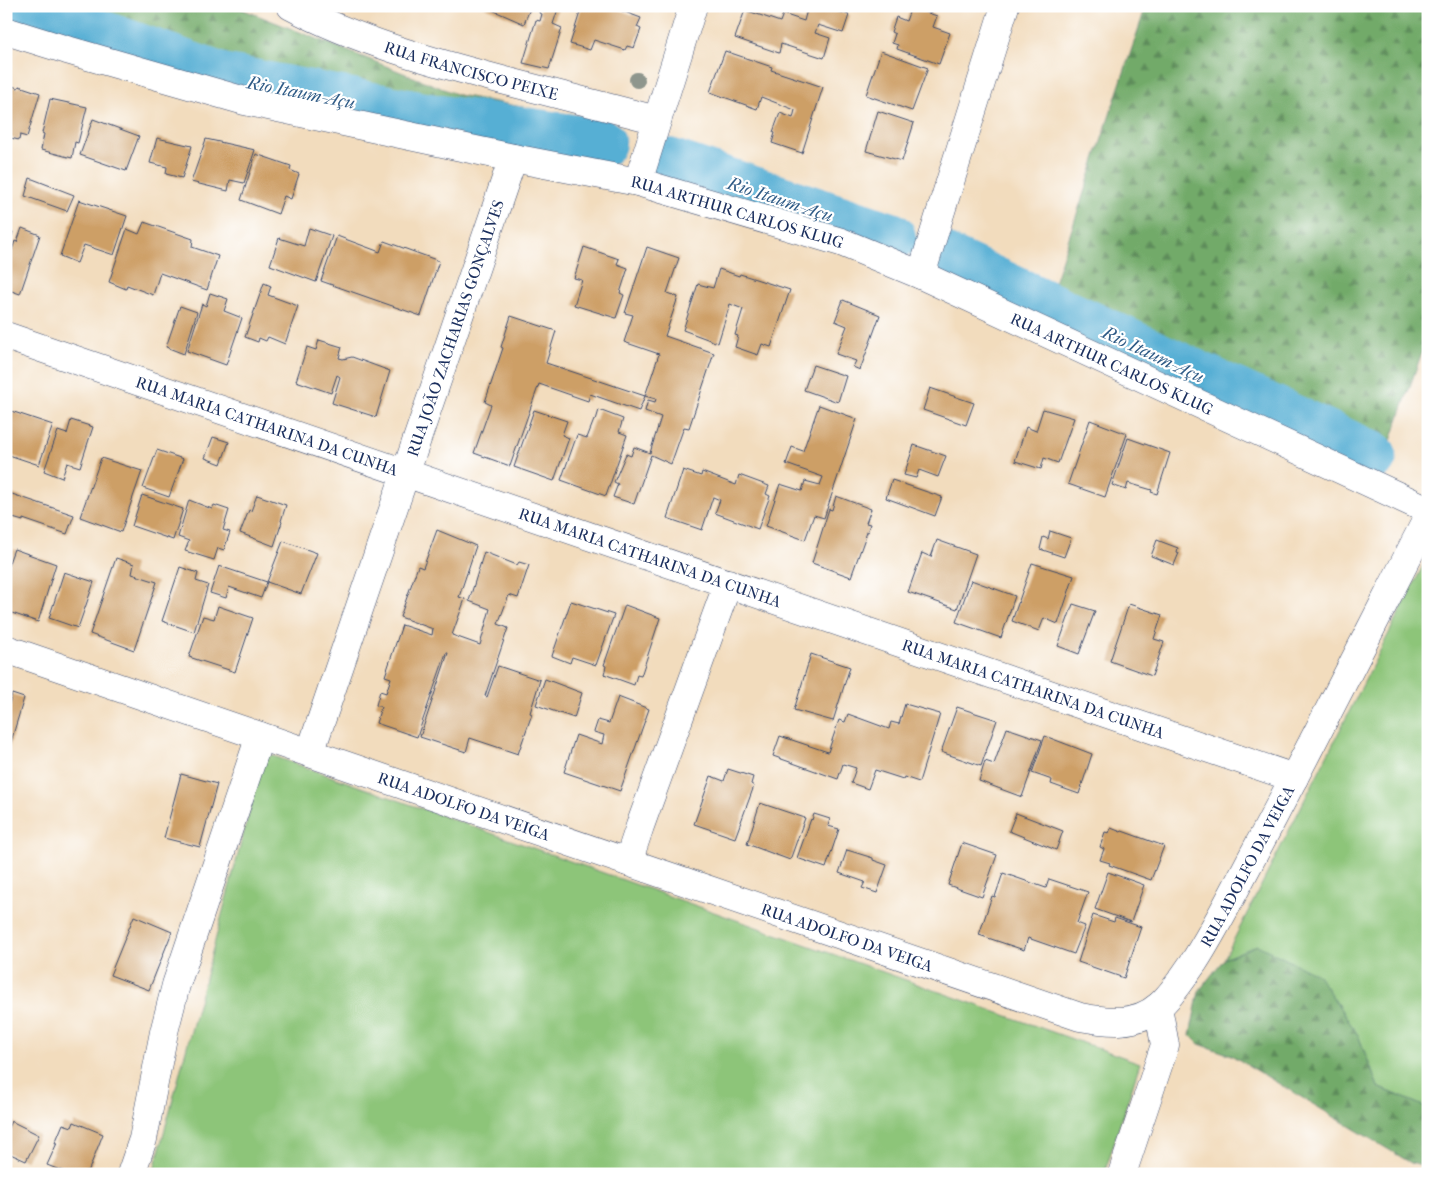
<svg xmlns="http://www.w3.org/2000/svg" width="1434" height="1180" font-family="'IM FELL French Canon',serif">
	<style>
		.grass { fill: #8dc579; stroke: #547a6c }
		.forest { fill: url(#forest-firs); stroke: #466c64 }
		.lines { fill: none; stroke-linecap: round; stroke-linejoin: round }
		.river { stroke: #57afd4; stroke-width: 50 }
		.building { fill: #cd9f66 }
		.street-casing { stroke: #3b496c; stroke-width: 29 }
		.secondary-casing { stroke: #3b496c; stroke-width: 29 }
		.street { stroke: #fff; stroke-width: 28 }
		.secondary { stroke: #fff; stroke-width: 28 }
		.tree { fill: #8e968d }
		.labels { text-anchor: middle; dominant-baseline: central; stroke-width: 4.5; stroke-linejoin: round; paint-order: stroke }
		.street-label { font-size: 16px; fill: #1b2f5e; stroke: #fff }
		.water-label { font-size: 18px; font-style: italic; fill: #305c87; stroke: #fff }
	</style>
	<defs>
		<pattern id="forest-firs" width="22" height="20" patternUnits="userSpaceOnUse" patternTransform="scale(1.25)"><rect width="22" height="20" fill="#72aa69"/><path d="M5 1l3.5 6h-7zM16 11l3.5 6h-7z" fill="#5d8b5a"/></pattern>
	</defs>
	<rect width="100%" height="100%" fill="#fff"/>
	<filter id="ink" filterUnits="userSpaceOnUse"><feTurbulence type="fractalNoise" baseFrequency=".02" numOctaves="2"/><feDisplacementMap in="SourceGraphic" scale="10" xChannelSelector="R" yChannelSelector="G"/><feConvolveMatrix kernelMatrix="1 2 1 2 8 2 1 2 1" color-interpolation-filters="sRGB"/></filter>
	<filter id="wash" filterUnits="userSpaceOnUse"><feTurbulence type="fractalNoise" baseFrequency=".0096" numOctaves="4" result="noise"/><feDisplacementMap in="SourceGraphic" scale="20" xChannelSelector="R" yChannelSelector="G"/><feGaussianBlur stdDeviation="1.12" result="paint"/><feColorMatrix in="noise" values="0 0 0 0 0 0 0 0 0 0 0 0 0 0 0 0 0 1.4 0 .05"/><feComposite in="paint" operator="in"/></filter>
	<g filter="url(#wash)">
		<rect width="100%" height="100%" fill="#f2dcbd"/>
		<path class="grass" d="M1428 556V1108L1378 1087 1358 1035 1257 945 1224 959Z
			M265 753 1140 1063 1104 1174H153Z"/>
		<path class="forest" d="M48 6H234L459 95 527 108 521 134 440 120 215 76Z
			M1146 6H1428V335L1380 472 1043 316Z
			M1257 945 1318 975 1358 1035 1378 1087 1428 1108V1168L1411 1163 1231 1055 1199 1044 1190 1035 1199 991 1224 959Z"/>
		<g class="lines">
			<path class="river" d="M10 6 68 23 222 78 440 120 601 143
				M669 163 891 237
				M935 254 1372 456"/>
		</g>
		<g id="blocks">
			<path class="building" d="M483 6H531L524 24Z
				M541 6H559L553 24 562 28 549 69 523 63 536 20 540 21 542 14 539 13Z
				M582 6H609L641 18 637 27 641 29 634 48 627 46 625 50 594 40 590 50 570 44Z
				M808 6H832L831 9 849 15 843 33 818 25 815 33 830 38 824 58 781 44 779 53 735 38 745 10 780 22 783 14 804 21Z
				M911 7 937 16 933 27 950 33 939 64 897 49 898 45 892 43 895 34 891 32 896 17 906 21Z
				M725 51 772 67 771 70 823 87 802 153 772 143 775 133 773 132 780 113 793 118 795 110 761 97 757 109 710 92Z
				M881 51 928 68 912 111 866 95Z
				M6 84 18 88 19 86 40 93 27 137 20 135 19 140 6 137Z
				M50 99 87 107 78 143 75 142 72 158 41 150 44 134 42 133Z
				M878 111 914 123 902 161 866 151Z
				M93 119 139 136 126 171 80 155Z
				M157 138 192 146 182 178 166 174 167 167 150 163Z
				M206 139 255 150 244 183 230 180 228 191 191 182Z
				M256 154 291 166 290 170 299 174 291 199 284 196 278 214 241 200Z
				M30 178 74 195 67 211 25 196Z
				M79 200 127 216 114 255 84 245 77 263 60 256Z
				M144 222 193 239 192 247 218 256 207 290 160 273 153 295 127 285 126 289 109 282 127 229 139 234Z
				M22 228 40 235 20 294 6 289V268L15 241 17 242Z
				M309 228 332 236 316 282 270 265 279 238 304 246Z
				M6 230 13 232 7 252H6Z
				M337 236 380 252 384 241 439 261 421 316 321 281Z
				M584 247 619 259 617 264 628 268 620 293 624 295 616 318 574 305 582 280 574 278Z
				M647 247 679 258 667 293 678 297 665 336 714 353 689 428 684 427 671 464 651 455 634 504 613 497 618 484 614 482 626 454 631 456 634 447 650 453 661 417 645 411 648 400 655 402 656 399 645 396 659 354 624 342 633 315 625 313Z
				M719 269 739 276 740 274 790 290 771 347 762 344 758 355 735 347 738 336 735 335 743 309 730 304 718 343 683 330 698 284 713 288Z
				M264 283 271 286 268 295 298 306 285 344 268 337 266 341 259 338 258 342 245 337Z
				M210 293 228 299 224 311 242 318 226 365 187 351 202 304 206 306Z
				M843 300 880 315 860 370 853 367 856 361 836 354 847 326 835 321Z
				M180 306 197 312 184 354 166 347Z
				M511 316 556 331 546 363 645 396 639 411 590 394 588 401 539 384 510 466 474 453 491 405 485 402 503 348 501 347Z
				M319 340 342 347 339 358 343 359 352 357 390 371 376 417 332 403 340 377 337 375 331 393 296 381 307 347 316 350Z
				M813 365 846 376 838 402 804 390Z
				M930 388 974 403 966 425 923 410Z
				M819 405 857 419 824 518 814 515 805 540 766 526 780 484 802 491 805 481 820 485 823 477 786 464 792 447 803 451Z
				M1043 409 1074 418 1058 463 1044 458 1041 469 1015 461 1026 427 1036 431Z
				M8 410 53 425 39 465 6 454V416Z
				M534 410 567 421 562 435 569 438 554 481 514 467Z
				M599 410 623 419 619 432 627 435 606 496 561 480 577 435 587 438 594 420H596Z
				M71 420 93 427 80 467 67 463 62 478 44 471 58 431 67 434Z
				M1090 420 1127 434 1105 497 1068 484Z
				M213 437 229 442 221 464 205 458Z
				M1128 438 1170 453 1157 494 1151 492 1152 490 1128 483 1126 490 1112 485Z
				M914 445 946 456 938 477 919 470 916 478 904 475Z
				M157 450 183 459 169 497 143 488Z
				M101 458 142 471 121 532 80 517Z
				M683 470 701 476 702 472 736 485 739 475 769 486 766 494 770 496 758 529 715 513 720 500 713 497 702 530 667 518Z
				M892 480 942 497 935 516 886 498Z
				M6 492 74 515 67 534 23 519V521L6 516Z
				M142 495 183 509 173 540 132 526Z
				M257 495 286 505 281 521 282 522 274 546 240 533 249 510 251 511Z
				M836 496 871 509 866 523 870 524 851 577 812 563 829 509 832 510Z
				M189 500 212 509 214 505 229 510 223 530 230 532 224 550 218 548 214 560 185 551 189 541 178 537Z
				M437 530 476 546 459 597 465 599 452 635 480 645 490 609 469 601 484 552 517 565 519 562 529 565 518 598 509 595 498 624 508 628 485 696 487 697 498 666 540 680 530 713 532 714 518 754 470 738 466 752 420 737 448 653H446L417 737 376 723 381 707 376 705 380 691 386 693 391 678 385 676 402 625 432 635 433 629 400 617 418 566 423 568Z
				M1050 531 1071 538 1064 557 1040 549 1043 537 1048 539Z
				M937 540 976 554 957 609 908 592 922 553 931 557Z
				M1157 540 1178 548 1177 552 1179 553 1174 565 1151 556Z
				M283 541 317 553 301 594 267 582 261 598 229 587 226 598 210 593 219 566 267 582Z
				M14 549 56 564 38 622 6 611V571Z
				M116 558 134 564 132 574 157 582 134 650 90 634Z
				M1032 563 1074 576 1058 624 1044 618 1039 631 1012 621Z
				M180 567 198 573 196 581 208 585 194 632 162 621Z
				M64 572 94 582 78 628 49 618Z
				M971 580 1015 596 1001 638 956 622Z
				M571 601 614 615 596 665 572 657 570 663 552 656Z
				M1073 604 1095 611 1079 654 1058 646Z
				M1129 604 1162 615 1154 639 1164 642 1152 676 1110 661Z
				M625 605 660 618 641 676 637 675 634 685 604 674 606 666 604 665Z
				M218 606 253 618 235 672 189 657 203 616 214 619Z
				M811 654 850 667 833 721 794 710Z
				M545 679 582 693 574 718 536 705Z
				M12 694 24 698 7 755 6 713Z
				M618 697 649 709 620 791 564 772 576 735 602 744 604 735 594 732 598 720 609 723Z
				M905 704 940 714 919 782 904 777 903 779 875 770 868 789 851 783 856 768 843 764 838 779 773 756 780 736 828 752 839 720 845 722 848 714 889 729 891 722 899 724Z
				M957 707 997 720 981 766 941 752Z
				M1007 728 1042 740 1022 797 979 781 985 761 994 764Z
				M1045 736 1092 754 1079 794 1051 784 1052 780 1032 773Z
				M728 769 753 777 751 784 754 786 735 838 694 824 711 776 724 781Z
				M181 774 217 784 200 847 164 838Z
				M760 803 805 818 790 860 747 844Z
				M1016 813 1063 831 1056 850 1009 831Z
				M814 814 830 819 828 826 839 829 826 868 797 858 811 819 812 820Z
				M1111 828 1121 832 1122 831 1164 846 1151 880 1109 865 1110 863 1100 860 1104 849 1100 847 1105 832 1109 833Z
				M962 843 997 855 982 897 948 885Z
				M847 850 873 858V860L887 865 877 893 862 888 865 882 839 873Z
				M1108 872 1144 885 1131 922 1095 909Z
				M1003 873 1046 888 1049 879 1088 892 1077 923 1085 926 1074 954 1028 938 1024 950 979 935 992 896 995 897Z
				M1093 915 1114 922 1115 918 1141 927 1124 978 1078 962Z
				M134 916 172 932 149 990 110 975Z
				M11 1121 39 1135 26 1161 6 1152V1132Z
				M74 1122 103 1134 88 1172 86 1170 85 1174H70L47 1165 57 1143H55L63 1124 72 1127Z"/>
		</g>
	</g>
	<g filter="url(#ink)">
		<use href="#blocks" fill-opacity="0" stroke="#3b496c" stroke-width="1"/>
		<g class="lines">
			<defs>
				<g id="street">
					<path id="s1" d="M291 6C357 41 430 61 502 80 554 93 605 107 657 120"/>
					<path id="s2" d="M6 31 67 50 245 101 513 158 638 182 841 242 921 275 1428 510"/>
					<path d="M638 182 693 6"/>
					<path d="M921 275 1005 6"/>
					<path id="s3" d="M6 336 1294 778"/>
					<path id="s4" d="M310 753 513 158"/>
					<path d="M628 862 640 826 728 583"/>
					<path d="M131 1174 143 1139 164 1032 176 985 260 736"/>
					<path d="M1122 1174 1165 1045 1158 1007"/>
				</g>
				<g id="secondary">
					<path id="s5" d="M6 649 1080 1017C1107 1022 1136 1026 1159 1006 1173 994 1183 977 1194 962 1217 926 1236 887 1256 850 1315 739 1371 628 1428 517"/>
				</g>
			</defs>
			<use href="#street" class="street-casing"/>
			<use href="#secondary" class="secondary-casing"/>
			<use href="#street" class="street"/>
			<use href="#secondary" class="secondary"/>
		</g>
		<circle class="tree" cx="637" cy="80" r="8"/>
	</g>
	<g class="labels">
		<g class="street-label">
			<text stroke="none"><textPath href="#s1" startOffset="192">RUA FRANCISCO PEIXE</textPath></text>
			<text stroke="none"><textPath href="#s2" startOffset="754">RUA ARTHUR CARLOS KLUG</textPath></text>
			<text stroke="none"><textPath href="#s4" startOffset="449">RUA JOÃO ZACHARIAS GONÇALVES</textPath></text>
			<text stroke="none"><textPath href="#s2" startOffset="1159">RUA ARTHUR CARLOS KLUG</textPath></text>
			<text stroke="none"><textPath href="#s3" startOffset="276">RUA MARIA CATHARINA DA CUNHA</textPath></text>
			<text stroke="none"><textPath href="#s3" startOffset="681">RUA MARIA CATHARINA DA CUNHA</textPath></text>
			<text stroke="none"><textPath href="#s3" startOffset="1086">RUA MARIA CATHARINA DA CUNHA</textPath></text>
			<text stroke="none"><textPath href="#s5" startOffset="484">RUA ADOLFO DA VEIGA</textPath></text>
			<text stroke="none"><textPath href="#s5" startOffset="1384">RUA ADOLFO DA VEIGA</textPath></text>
			<text stroke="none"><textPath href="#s5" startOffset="889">RUA ADOLFO DA VEIGA</textPath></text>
		</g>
		<g class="water-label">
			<text transform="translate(301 93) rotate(11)">Rio Itaum-Açu</text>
			<text transform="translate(780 200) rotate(18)">Rio Itaum-Açu</text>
			<text transform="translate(1153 355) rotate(25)">Rio Itaum-Açu</text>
		</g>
	</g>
	<rect width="1434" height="1180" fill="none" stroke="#fff" stroke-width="25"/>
</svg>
